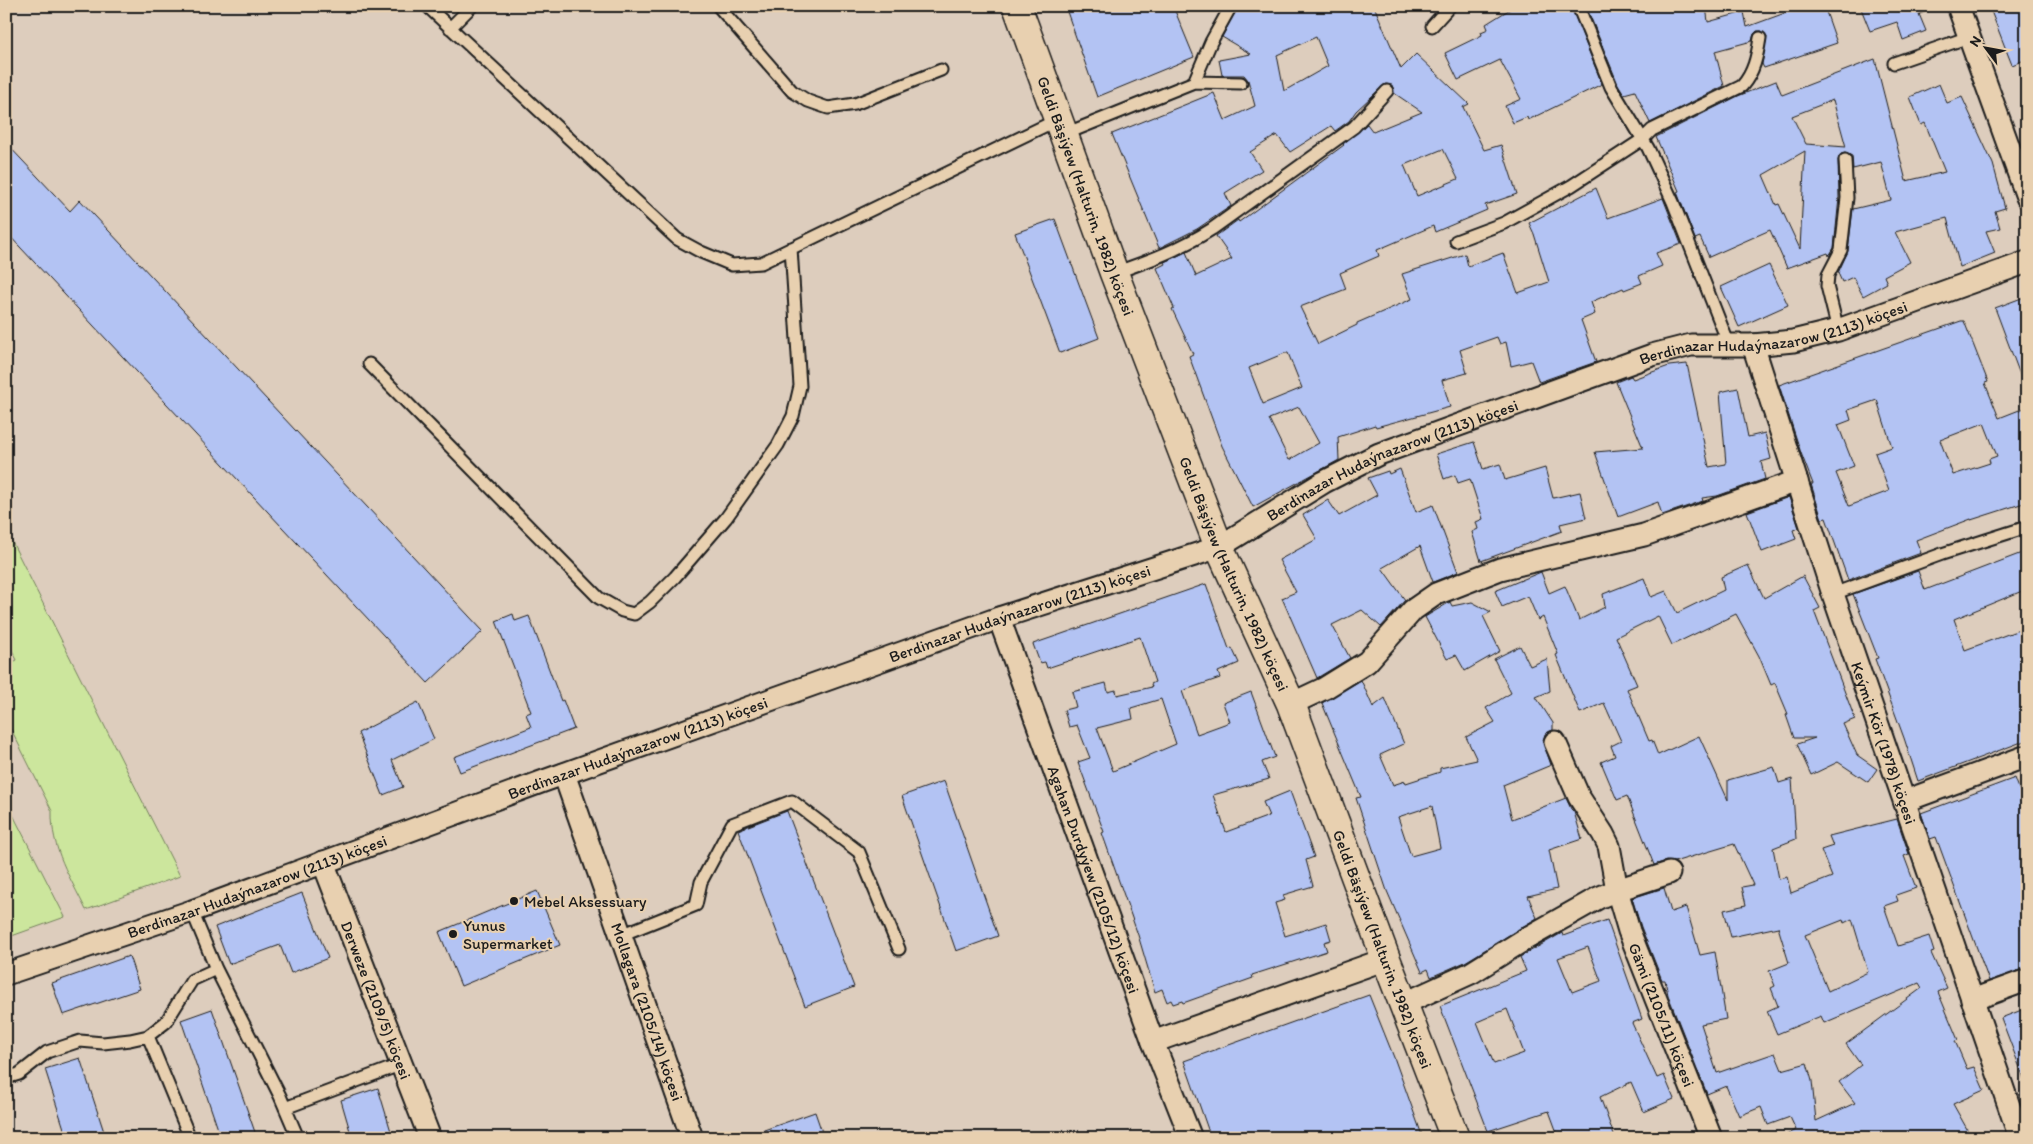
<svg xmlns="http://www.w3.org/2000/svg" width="2033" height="1144" font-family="Itim,sans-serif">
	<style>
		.green { fill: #cce69d; stroke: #74815c }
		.building { fill: #b3c3f3; stroke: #1c1c1c; fill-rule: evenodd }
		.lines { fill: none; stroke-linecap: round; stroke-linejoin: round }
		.lane-casing { stroke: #1c1c1c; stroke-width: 15 }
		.street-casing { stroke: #1c1c1c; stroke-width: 25 }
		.secondary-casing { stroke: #1c1c1c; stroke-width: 31 }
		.lane { stroke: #e8d0b0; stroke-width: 11 }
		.street { stroke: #e8d0b0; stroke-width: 21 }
		.secondary { stroke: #e8d0b0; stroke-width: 28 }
		.poi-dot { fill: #1c1c1c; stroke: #e8d0b0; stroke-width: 2 }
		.labels { text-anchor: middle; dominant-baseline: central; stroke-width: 4; stroke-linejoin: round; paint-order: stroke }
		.street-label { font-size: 16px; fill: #1c1c1c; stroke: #e8d0b0 }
		.poi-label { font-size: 16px; fill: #1c1c1c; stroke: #e8d0b0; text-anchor: start }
	</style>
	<rect width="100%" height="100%" fill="#ddcdbd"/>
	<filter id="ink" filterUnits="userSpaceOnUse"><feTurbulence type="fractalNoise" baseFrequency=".02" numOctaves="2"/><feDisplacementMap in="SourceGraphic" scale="10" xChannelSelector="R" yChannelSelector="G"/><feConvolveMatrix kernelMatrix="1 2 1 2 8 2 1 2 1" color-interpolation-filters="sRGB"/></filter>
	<g filter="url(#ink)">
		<path class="green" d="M6 530 180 876 86 910C70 877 51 849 52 811L11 729 6 727V666L17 660 8 642H6Z
			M10 809 65 917 6 938V811Z"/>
		<path class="building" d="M1065 6H1173L1194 57 1097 97Z
			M1238 6H1374L1401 69 1416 54 1469 104 1463 107 1484 150 1501 145 1517 194 1485 205 1487 210 1435 232 1433 226 1377 250 1379 256 1340 273 1346 289 1300 307 1318 344 1357 325V323L1412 299 1402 274 1465 254 1468 266 1503 253 1518 293 1549 282 1534 234 1529 223 1596 188 1608 218 1663 198 1681 244 1656 253 1662 266 1639 276 1642 283 1624 290 1623 288 1591 302 1595 314 1581 320 1596 362 1539 382 1531 361 1511 366 1506 342 1500 344 1497 337 1460 350 1467 373 1442 380 1450 407 1376 427 1375 425 1338 437 1339 460 1253 507 1222 446 1189 356 1193 354 1172 309 1174 308 1157 268 1165 264 1164 262 1186 252 1196 276 1232 259 1216 236 1238 220 1239 222 1344 145 1343 144 1367 124 1373 132 1422 112 1394 93 1392 85 1385 84 1356 111 1349 121 1335 131 1331 126 1290 152 1277 135 1250 152 1262 170 1225 193 1231 206 1197 229 1159 248 1112 134 1214 93 1225 120 1255 106 1248 80 1244 75H1222L1219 60 1251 54 1222 37ZM1316 37 1328 66 1284 91 1277 55ZM1443 149 1458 179 1417 196 1404 165ZM1285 353H1288L1302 388 1263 404 1249 368ZM1299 407 1319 443 1289 460 1269 419Z
			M1515 6H1571L1602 84 1528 120 1527 117 1513 123 1505 106 1521 99 1500 60 1458 80 1445 53 1482 35 1481 32 1488 29 1486 24Z
			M1586 6H1706L1708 22 1744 12 1747 27 1804 6H1824L1837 43 1764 68 1762 64 1767 36 1762 31H1757L1754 34 1752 41 1715 51 1724 86 1650 123 1635 91 1624 94 1618 84Z
			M1860 6H1934V9L1919 14 1926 31 1903 40 1897 22 1870 31Z
			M1989 6H2027V59L2012 65Z
			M1875 59 1906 181 1945 172 1925 123 1921 125 1910 97 1939 84 1947 103 1962 97 1993 164 2005 208 1995 211 2000 228 1986 231 1995 253 1960 267 1947 218 1895 232 1910 262 1884 276 1887 283 1863 296 1853 277 1842 282 1838 273 1848 251 1853 209 1891 200 1881 162 1853 169 1852 156 1845 153 1841 154 1838 160 1839 198 1834 248 1829 256 1828 253 1787 268 1770 230 1709 257 1700 237 1695 239 1677 192 1679 191 1656 137 1738 96 1776 81 1782 95ZM1833 100 1846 147 1806 144 1792 116ZM1805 151 1800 249 1779 204 1776 205 1763 175Z
			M6 143 70 211 80 200 483 631 428 683 6 232Z
			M1055 219 1099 338 1060 353 1015 233Z
			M1769 265 1788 305 1739 327 1721 287Z
			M2027 296V388H2025L1995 308Z
			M1961 321H1964L1988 382 1985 383 1999 418 2027 407V502L1971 520V519L1916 540 1921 553 1848 580 1826 518 1822 519 1811 484H1813L1801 453 1779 385ZM1877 400 1892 447 1875 453 1889 491 1849 506 1836 473 1854 466 1838 425 1851 420 1848 410ZM1984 423 1997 456 1989 459 1990 463 1953 475 1940 440Z
			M1687 364 1709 467 1726 464 1720 392 1738 388 1748 437 1765 433 1771 459 1761 462 1765 479 1717 496 1702 498 1703 501 1662 515 1658 502 1618 517 1595 452 1643 448 1616 382 1631 376 1633 379 1669 366Z
			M1474 442 1483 469 1500 464 1505 480 1545 468 1553 498 1580 492 1586 518 1560 524 1562 531 1481 561 1472 532 1478 529 1476 522 1483 519 1470 479 1458 483 1455 475 1444 479 1436 454Z
			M1400 469 1416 512 1433 505 1458 572 1433 582 1420 546 1382 568 1405 600 1381 627 1362 610 1332 625 1350 658 1317 678 1282 598 1296 592 1279 560 1317 539 1303 515 1328 500 1339 516 1377 495 1368 478 1388 471 1389 474Z
			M1789 497 1799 528 1793 530 1796 539 1762 552 1747 512Z
			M2027 551V589L1954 619 1965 650 2027 627V740L1918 781 1904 738 1875 659 1878 658 1853 594 1918 571 1925 590Z
			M1748 565 1764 598 1803 576 1820 608 1814 611 1855 719 1843 724 1857 755 1877 769 1868 782 1838 762 1811 775 1797 744 1815 738H1794L1786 715 1788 714 1775 683 1771 685 1759 656 1736 614 1672 645 1658 616 1616 637 1637 685 1627 689 1649 741 1652 740 1658 755 1699 736 1728 800V780L1774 767 1779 783 1792 779 1796 839 1773 848 1779 879 1787 877 1791 893 1832 877 1821 850 1833 846 1829 836 1897 819 1909 854 1904 856 1916 888 1896 895 1898 901 1884 906 1898 946 1929 936 1934 952 1931 953 1947 988 1938 992 1958 1040 1955 1041 1967 1069 1974 1067 1984 1090 1953 1104 1972 1138H1781L1796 1130 1790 1117 1768 1125 1761 1107 1739 1116 1726 1086 1707 1094 1668 995 1665 980H1662L1641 927 1632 898 1664 888 1671 912 1686 907 1700 955 1715 952 1726 1019 1701 1024 1717 1073 1775 1053 1782 1070 1807 1063 1812 1081 1816 1121 1855 1103 1839 1082 1861 1065 1846 1044 1922 988 1919 983 1824 1023 1821 1016 1777 1034 1767 1011 1778 1006 1771 988 1775 986 1769 971 1789 963 1778 927 1731 937 1724 910 1746 905 1742 887 1753 885 1734 844 1674 862 1666 861 1654 865 1627 796 1617 800 1601 762 1615 756 1611 746 1621 741 1604 703 1580 713 1556 655 1558 654 1543 617 1538 620 1528 596 1502 607 1495 591 1541 572 1549 593 1565 586 1579 620 1605 607 1603 594 1644 578 1651 597 1666 591 1677 613 1724 590 1721 577ZM1852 919 1868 972 1828 991 1805 935 1843 920 1844 923Z
			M1206 584 1229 649 1232 648 1239 663 1218 672 1220 678 1182 691 1197 734 1230 722 1223 703 1251 692 1275 757 1262 762 1269 779 1213 795 1226 832 1269 816 1263 802 1290 791 1314 857 1306 860 1313 886 1283 895 1285 900 1275 903 1285 936 1326 923 1331 940 1324 942 1327 951 1252 975 1253 978 1183 1003 1182 1001 1173 1004 1171 1000 1167 1002 1162 989 1155 992 1138 935 1102 833 1104 832 1078 762 1090 758 1077 725 1069 727 1064 710 1076 707 1072 692 1106 683 1108 692 1116 690 1117 695 1152 687 1151 684 1155 682 1140 637 1047 668 1045 662 1040 663 1033 644ZM1161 699 1176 744 1113 771 1097 728 1133 719 1131 708Z
			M1450 602 1452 606 1472 602 1491 612 1483 616 1500 651 1465 671 1456 655 1447 659 1425 617Z
			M513 614 515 621 529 616 561 701 563 700 574 729 460 772 454 757 531 727 526 714 531 712 496 621Z
			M1520 646 1530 666 1547 659 1550 691 1536 697 1553 723V730L1545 734 1543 741 1551 765 1503 785 1512 819 1566 798 1571 809 1574 812 1582 839 1549 850 1557 889 1528 896 1537 918 1465 962 1431 977 1428 969 1422 972 1387 891 1356 798 1361 797 1322 703 1361 680 1373 707 1385 698 1404 744 1380 755 1393 785 1405 781 1406 783 1440 772V768L1477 760 1466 737 1495 722 1486 708 1511 693 1494 659ZM1432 806 1440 848 1411 856 1398 817Z
			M418 702 434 739 392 760 403 787 383 795 358 733Z
			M2015 778 2027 810V968L1989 981 1936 837 1930 839 1921 813Z
			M944 781 998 936 956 951 902 796Z
			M787 811 854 987 805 1006 738 830Z
			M537 891 560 945 461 986 439 932Z
			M302 893 328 958 291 973 280 945 229 964 215 927Z
			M1607 920 1642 1019 1632 1023 1657 1078 1664 1075 1674 1099 1644 1112 1631 1082 1600 1097 1615 1138H1559L1549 1111 1488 1131 1440 1006 1526 971 1520 957 1562 933 1563 936ZM1588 947 1601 981 1572 992 1558 958ZM1507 1009 1524 1053 1494 1064 1477 1022Z
			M129 956 140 989 63 1015 52 983Z
			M1369 995 1395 1060 1423 1138H1211L1184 1061Z
			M2027 1008V1081H2025L2001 1018Z
			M212 1009 257 1138H221L181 1020Z
			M80 1058 106 1138H67L45 1069Z
			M378 1088 393 1138H352L341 1100Z
			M815 1112 824 1138H750V1135Z"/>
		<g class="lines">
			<defs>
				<path id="lane" d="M427 6 677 239 701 252 732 265 761 263 1059 119
					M718 6 792 91 808 101 828 108 855 104 941 70
					M1578 6 1611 87 1648 148 1673 202 1729 345
					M1432 26 1450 6
					M450 28 472 6
					M1894 63 1969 37
					M1194 82 1241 83
					M1065 134 1194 82 1211 42 1231 6
					M1456 241 1504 223 1571 186 1643 139 1652 130 1742 86C1754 72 1757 57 1760 38
					M1114 273C1149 261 1181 249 1212 229L1354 127 1387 91
					M1838 330 1827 286 1828 275 1841 250 1847 198 1845 160
					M369 364 599 598 622 611 634 614 650 602 675 577 726 518 778 445 793 416 800 386 791 248
					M1833 594 1942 554 2027 527
					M192 911 216 969 280 1096 298 1138
					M621 935 696 905 701 882 732 824 792 801 859 852 899 949
					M148 1036 190 1138
					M6 1078 19 1074 47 1052 80 1041 103 1043 130 1040 148 1036 166 1022 192 980 216 969
					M285 1108 402 1064"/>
				<g id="street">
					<path d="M1958 6 2027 197"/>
					<path id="s1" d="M1753 345 1833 594 2020 1138"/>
					<path id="s2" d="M999 618 1153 1042 1191 1138"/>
					<path d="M1291 704 1325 688 1367 662 1413 610 1436 594 1500 569 1644 535 1797 481"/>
					<path id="s3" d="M1555 742 1579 797 1603 834 1609 846 1617 890 1629 931 1711 1138"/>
					<path id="s4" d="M564 774 692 1138"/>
					<path d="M1905 801 2027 756"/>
					<path id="s5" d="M323 862 430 1138"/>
					<path id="s6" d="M6 974 192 911 541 782 999 618 1219 547 1324 482 1379 454 1652 355 1691 345H1753L1793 341 1838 330 2027 262"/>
					<path d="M1972 1000 2027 980"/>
					<path d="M1403 1004 1471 973 1527 938 1598 898 1617 890 1669 873"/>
					<path d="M1153 1042 1386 959"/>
				</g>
				<g id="secondary">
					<path id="s7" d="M1017 6 1114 273 1219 547 1291 704 1386 959 1455 1138"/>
				</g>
			</defs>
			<use href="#lane" class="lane-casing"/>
			<use href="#street" class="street-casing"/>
			<use href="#secondary" class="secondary-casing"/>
			<use href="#lane" class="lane"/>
			<use href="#street" class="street"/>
			<use href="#secondary" class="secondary"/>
		</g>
	</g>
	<g class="poi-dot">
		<circle cx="514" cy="901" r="5"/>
		<circle cx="453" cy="934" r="5"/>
	</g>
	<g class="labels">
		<g class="street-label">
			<text stroke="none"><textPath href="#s7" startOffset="202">Geldi Bäşiýew (Halturin, 1982) köçesi</textPath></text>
			<text stroke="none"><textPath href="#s6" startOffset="1886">Berdinazar Hudaýnazarow (2113) köçesi</textPath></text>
			<text stroke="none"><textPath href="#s6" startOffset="1481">Berdinazar Hudaýnazarow (2113) köçesi</textPath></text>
			<text stroke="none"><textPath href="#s7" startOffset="608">Geldi Bäşiýew (Halturin, 1982) köçesi</textPath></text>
			<text stroke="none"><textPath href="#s6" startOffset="1076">Berdinazar Hudaýnazarow (2113) köçesi</textPath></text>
			<text stroke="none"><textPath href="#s1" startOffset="419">Keýmir Kör (1978) köçesi</textPath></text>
			<text stroke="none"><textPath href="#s6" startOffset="671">Berdinazar Hudaýnazarow (2113) köçesi</textPath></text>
			<text stroke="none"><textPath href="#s2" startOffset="278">Agahan Durdyýew (2105/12) köçesi</textPath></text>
			<text stroke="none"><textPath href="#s6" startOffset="266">Berdinazar Hudaýnazarow (2113) köçesi</textPath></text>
			<text stroke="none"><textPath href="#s7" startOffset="1012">Geldi Bäşiýew (Halturin, 1982) köçesi</textPath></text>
			<text stroke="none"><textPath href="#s5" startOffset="148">Derweze (2109/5) köçesi</textPath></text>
			<text stroke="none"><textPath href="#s4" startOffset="252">Mollagara (2105/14) köçesi</textPath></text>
			<text stroke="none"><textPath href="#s3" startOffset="295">Gämi (2105/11) köçesi</textPath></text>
		</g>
		<g class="poi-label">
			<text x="524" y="901">Mebel Aksessuary</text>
			<text x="463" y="925">Yunus<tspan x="463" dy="18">Supermarket</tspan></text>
		</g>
	</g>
	<rect width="2033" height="1144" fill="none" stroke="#e8d0b0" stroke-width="25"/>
	<rect x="12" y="12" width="2008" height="1119" fill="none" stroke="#1c1c1c" stroke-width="2" filter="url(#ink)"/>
	<g transform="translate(1986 48) rotate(302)" stroke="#e8d0b0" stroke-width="4" paint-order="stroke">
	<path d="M0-4L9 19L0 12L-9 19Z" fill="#1c1c1c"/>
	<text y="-8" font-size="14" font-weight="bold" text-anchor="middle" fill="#1c1c1c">N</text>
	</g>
</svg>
